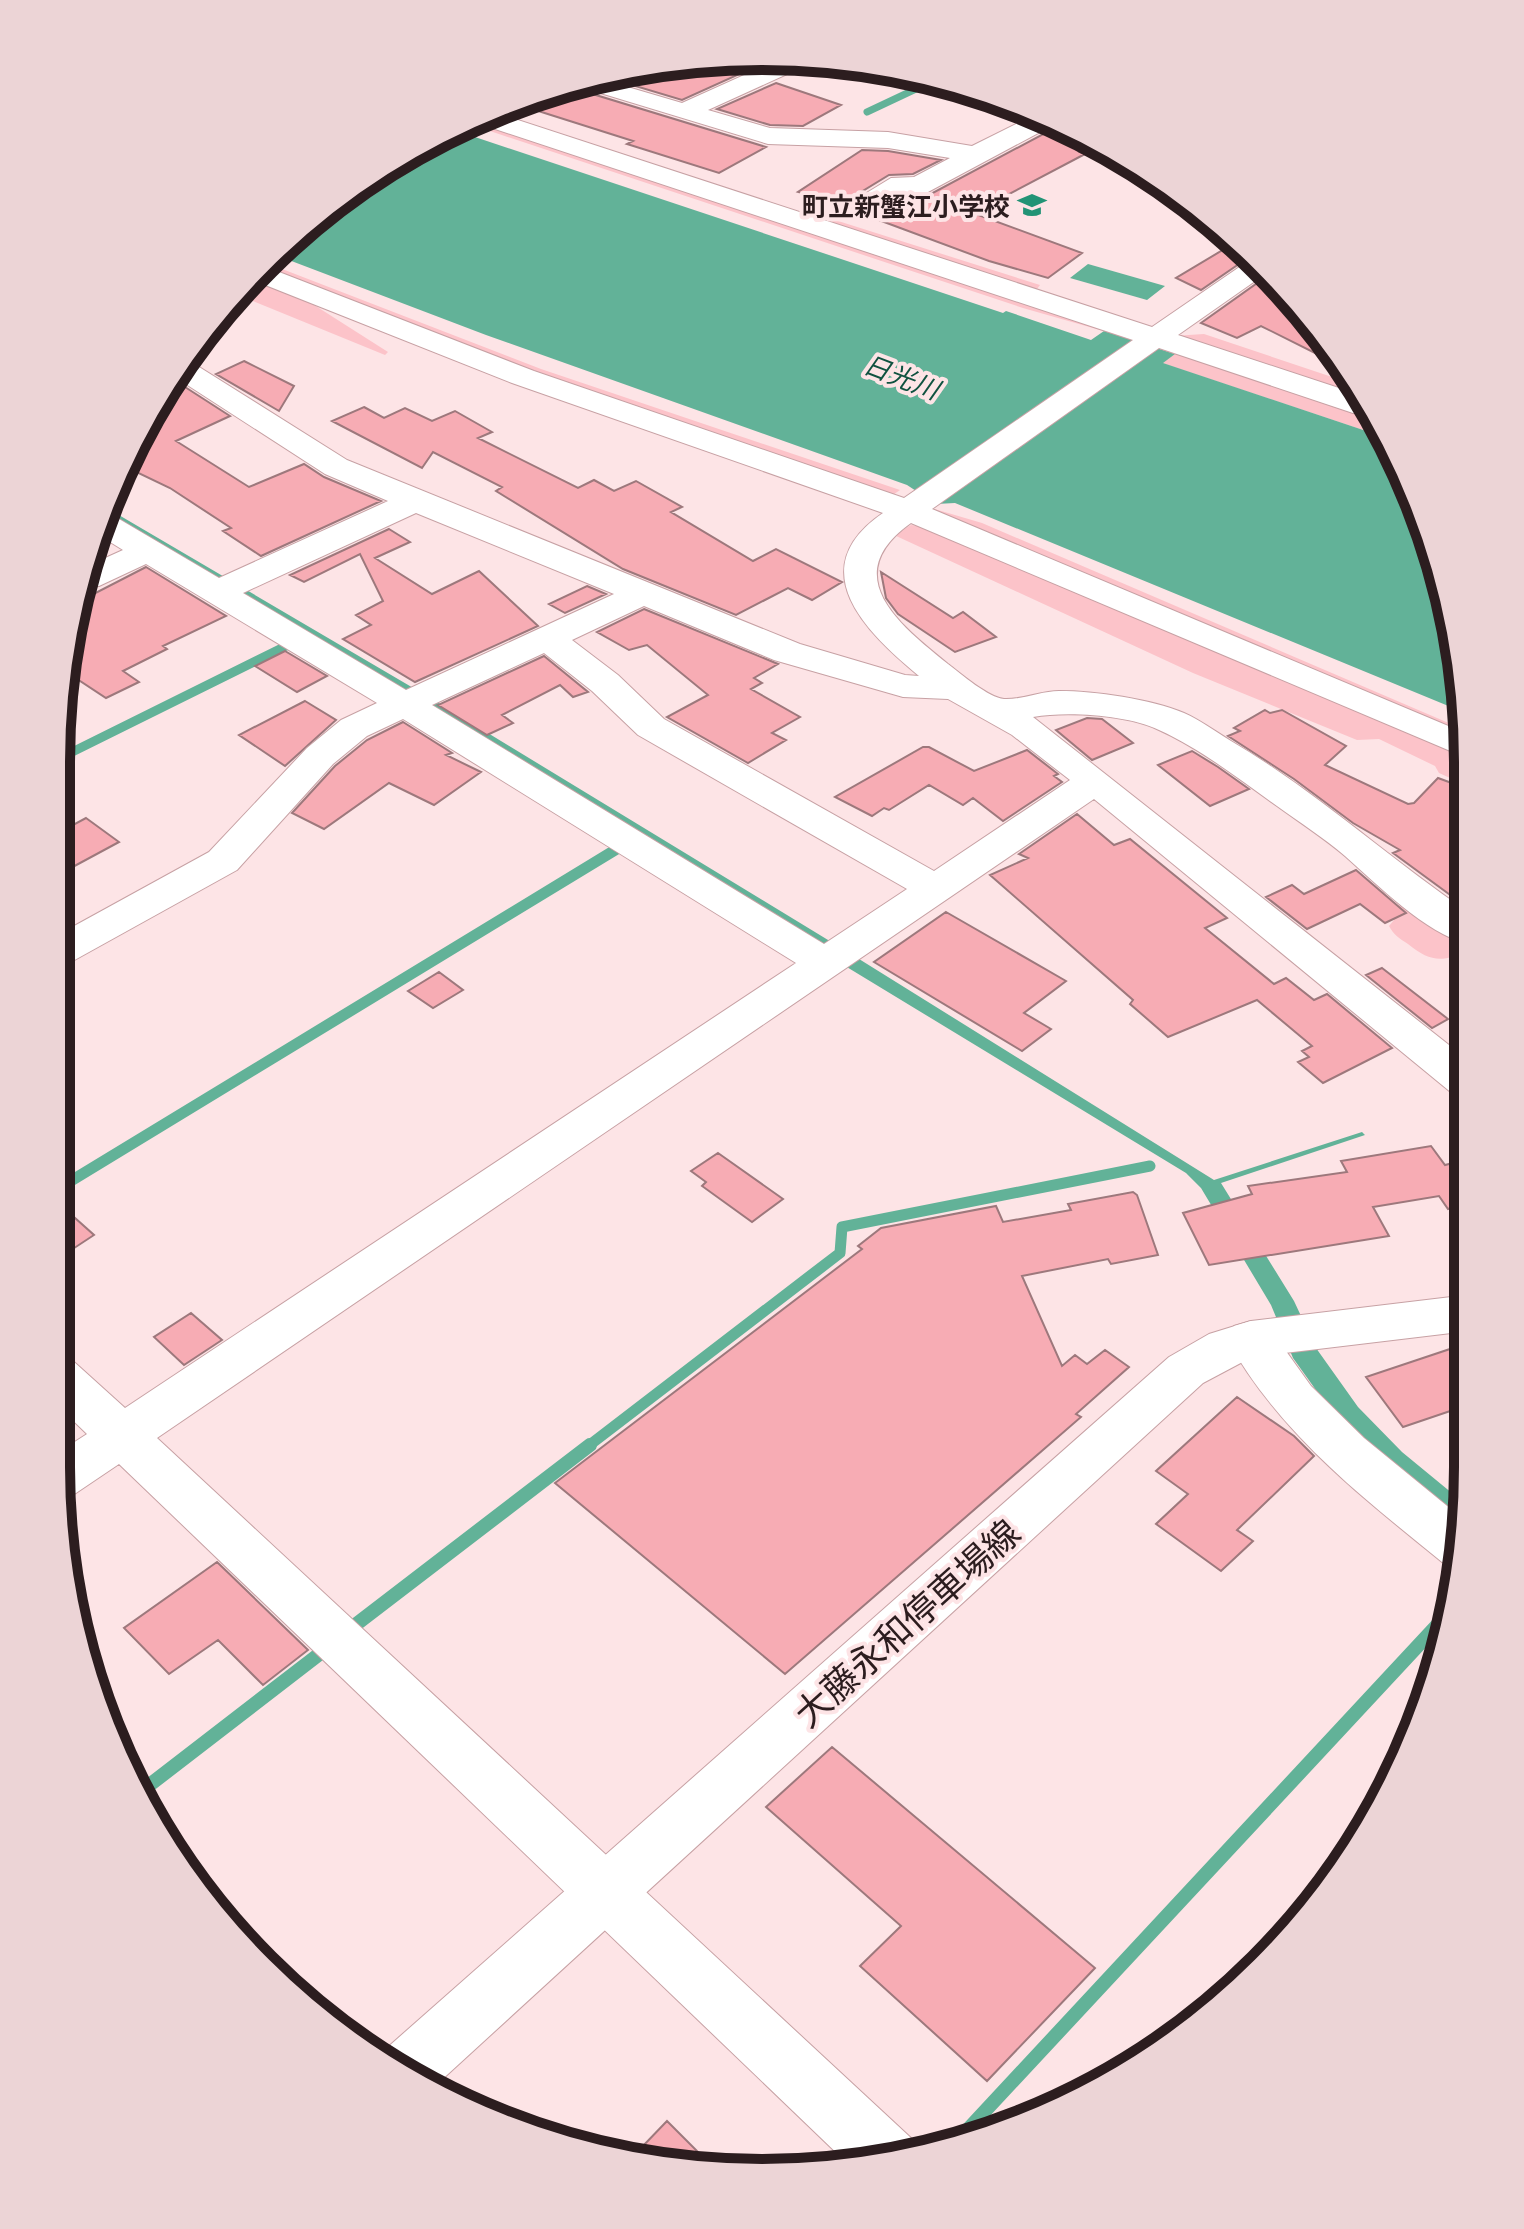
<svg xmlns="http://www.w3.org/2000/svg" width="1524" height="2229" font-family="'Exo 2','Noto Sans JP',sans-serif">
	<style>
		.green { fill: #fcc3c9 }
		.water { fill: #62b298 }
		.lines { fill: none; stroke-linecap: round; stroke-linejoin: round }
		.stream-far3 { stroke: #62b298; stroke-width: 7 }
		.stream-far2 { stroke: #62b298; stroke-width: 9 }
		.stream-far1 { stroke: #62b298; stroke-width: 11 }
		.stream { stroke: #62b298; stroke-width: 14 }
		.building { fill: #f7acb4; stroke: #9d787c; stroke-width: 2 }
		.minor-casing { stroke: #c7a1a4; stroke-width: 2 }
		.major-casing { stroke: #c7a1a4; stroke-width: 2 }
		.minor { fill: #fff; fill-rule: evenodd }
		.major { fill: #fff; fill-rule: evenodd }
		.labels { text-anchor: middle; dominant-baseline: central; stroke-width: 8; stroke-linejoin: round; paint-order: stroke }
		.far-poi-label { font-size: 26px; font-weight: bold; fill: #2c1d1f; stroke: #fde4e6; text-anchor: end }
		.far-water-label { font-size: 26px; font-style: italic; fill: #105240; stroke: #fde4e6 }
		.near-street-label { font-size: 36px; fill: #2c1d1f; stroke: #fde4e6 }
		.rim { fill: none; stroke: #2c1d1f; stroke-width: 10 }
	</style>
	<rect width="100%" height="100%" fill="#fde4e6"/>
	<path class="green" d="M496 125 1127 333 1121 336 1023 308 487 130Z
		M835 220 1040 285 1037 289 1122 317 1131 323 826 225Z
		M264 262 541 369 900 490 890 497 530 374 258 269Z
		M251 278 300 296 388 352 385 355 238 295Z
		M1204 334 1347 382 1359 399 1173 336Z
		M1179 351 1369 414 1387 438 1162 363Z
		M931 508 982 523 1465 730 1466 741 928 510Z
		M911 525 939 529 1467 752 1468 786 1439 773 1435 766 1379 739 1357 740 1193 673 894 535Z
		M1404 904 1468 944V950C1443 963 1430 962 1408 944 1400 939 1393 934 1389 926L1394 920 1386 913 1388 909Z"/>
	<path class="water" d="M454 130 1003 313 1006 311 1091 340 1104 331 1175 354 1163 363 1387 438 1395 449 1455 625 1463 712 955 503 936 504 907 485 486 335 273 254 370 175Z
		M1088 264 1165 286 1147 300 1070 278Z
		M112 511 432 699 851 954 1214 1180 1362 1132 1365 1135 1221 1183 1294 1301 1316 1348 1358 1407 1402 1452 1464 1503 1462 1528 1336 1418 1293 1358 1271 1305 1201 1188 1186 1173 109 519Z"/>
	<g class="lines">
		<path class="stream-far3" d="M867 112 935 80"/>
		<path class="stream-far2" d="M56 760 286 646"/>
		<path class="stream-far1" d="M56 1190 620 847
			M587 1447 840 1253 842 1227 1150 1166"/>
		<path class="stream" d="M350 1629 590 1445
			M143 1790 322 1652
			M959 2139 1454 1607"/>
	</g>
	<path class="building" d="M712 61 744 72 682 100 602 76 625 69Z
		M776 83 841 105 803 126 770 125 717 109Z
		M571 86 573 88 766 147 719 173 627 144 633 141 513 103Z
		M1047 132 1091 146 1080 152 1085 154 973 213 1082 253 1048 278 989 261 868 216 903 197 929 195Z
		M862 150 888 151 941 160 913 174 889 175 853 197 848 206 798 192Z
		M1236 242 1252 255 1201 290 1176 278Z
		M1270 274 1291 304 1333 362 1261 326 1237 338 1201 323Z
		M244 361 294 386 279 411 216 374Z
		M185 387 230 416 176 441 249 487 304 464 324 477 381 501 261 556 223 531 231 528 170 488 128 468 150 409 158 399Z
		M364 407 384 418 405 408 432 421 455 411 492 432 478 438 578 488 594 480 614 491 636 481 682 507 671 512 753 561 776 549 842 582 812 600 788 588 736 615 623 569 496 491 502 487 433 452 422 468 332 421Z
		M389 529 410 542 375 558 432 594 479 571 538 626 415 682 343 639 371 625 356 615 383 601 360 554 304 582 290 575Z
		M146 567 226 616 163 646 167 649 123 671 139 682 106 698 65 671 69 625 78 602Z
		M881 572 953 618 963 612 996 637 955 652 898 614 886 598Z
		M587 586 606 594 565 613 549 604Z
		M644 609 778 664 754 678 762 683 751 689 800 717 772 733 786 740 748 763 667 717 708 695 647 645 629 650 597 632Z
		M285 651 327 676 297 692 255 666Z
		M544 656 588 692 573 697 560 685 502 715 513 723 487 735 438 705Z
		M305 701 336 720 285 766 239 735Z
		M1265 710 1270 713 1282 710 1346 746 1325 765 1408 804 1414 803 1438 778 1468 789V908L1393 853 1400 850 1353 823 1294 779 1228 736 1240 731 1234 728Z
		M1087 718 1102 719 1133 743 1092 760 1056 730Z
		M403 722 452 753 446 755 481 772 434 805 389 783 324 829 292 813 335 766 367 740Z
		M923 747H929L974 771 1027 750 1058 774 1054 776 1062 782 1003 821 973 798 963 805 929 785 889 810 884 808 872 816 835 797Z
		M1192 751 1218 767 1249 789 1210 806 1158 765Z
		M1077 814 1114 845 1130 839 1227 918 1205 928 1274 984 1286 978 1314 1000 1327 994 1392 1048 1323 1083 1298 1062 1309 1057 1302 1051 1312 1046 1257 1000 1168 1037 1130 1004 1133 1000 990 875 1028 858 1019 854Z
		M86 818 119 842 56 876V834Z
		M1356 870 1406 913 1385 923 1360 904 1307 929 1266 897 1292 885 1304 894Z
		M946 912 1066 981 1024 1013 1051 1029 1022 1051 874 962Z
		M1382 968 1448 1019 1432 1028 1366 975Z
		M439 972 463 990 433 1008 408 991Z
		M1431 1146 1445 1165 1468 1159V1203L1448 1209 1439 1196 1373 1207 1389 1236 1209 1265 1183 1213 1252 1194 1248 1186 1347 1172 1341 1161Z
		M718 1153 783 1199 752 1222 702 1186 706 1182 691 1171Z
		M1133 1192 1137 1195 1158 1255 1111 1264 1108 1259 1022 1276 1062 1366 1075 1355 1087 1364 1105 1350 1129 1367 1076 1414 1081 1417 785 1674 555 1483 862 1249 858 1246 881 1228 996 1206 1003 1222 1071 1210 1068 1204Z
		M56 1201 94 1235 56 1260Z
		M191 1313 222 1340 184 1365 154 1337Z
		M1468 1343V1405L1403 1427 1366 1377Z
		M1237 1397 1294 1436 1314 1456 1237 1530 1253 1541 1221 1571 1156 1524 1188 1494 1156 1471Z
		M217 1562 308 1650 263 1685 218 1640 169 1674 124 1628Z
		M832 1747 1095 1968 987 2081 860 1966 901 1926 766 1807Z
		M667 2121 712 2166 670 2167 656 2163 641 2148Z"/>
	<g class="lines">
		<defs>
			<path id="minor" d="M782 58 810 61 807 65 708 110 770 128 888 132 972 146 1038 113 1057 123 928 192C919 194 909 191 902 194 885 202 876 217 855 212L851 206 855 200 891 178 914 177 950 158 888 148 768 144 574 85 597 78 682 103Z
				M490 111 1152 327 1254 257 1268 272 1178 335 1354 393 1370 414 1353 413 1159 348 932 509 1465 733 1467 758 911 523C836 576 901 626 948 664 961 674 989 698 1004 699 1022 700 1041 691 1059 691 1095 691 1151 699 1184 713 1200 720 1216 732 1231 741 1316 791 1387 857 1468 912V944C1425 933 1378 885 1345 856 1324 838 1299 822 1277 806 1239 779 1201 749 1159 730 1127 715 1068 711 1033 717L1468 1060V1098L1453 1094 1094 799 157 1438 911 2138 918 2153 899 2160 845 2161 119 1464 76 1493 60 1499 56 1454 87 1434 56 1404V1355L73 1361 125 1408 796 963 403 719 367 736 333 764 237 870 71 962 56 966V936L209 852 307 748 341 720 377 703 146 564 99 586 83 588 92 564 123 550 102 537 110 517 119 519 219 578 388 501 325 474 175 377 188 360 347 460 800 644 905 675 919 676C866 632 801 569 883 513L512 383 250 279 261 265 534 371 904 498 1133 340 471 121ZM416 513 614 594 406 690 243 593ZM644 606 774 660 903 697 948 699 1012 735 1070 780 934 871 664 719 618 675 572 640ZM544 653 592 691 638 735 907 889 824 944 432 705Z
				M1251 1321 1268 1326 1311 1386 1364 1438 1463 1519 1458 1568 1442 1562C1361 1496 1278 1432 1227 1339L1234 1326Z"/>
			<path id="major" d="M1468 1295V1331L1252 1357 1203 1383 436 2085 386 2053 388 2047 1169 1357 1209 1334 1251 1321Z"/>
		</defs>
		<use href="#minor" class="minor-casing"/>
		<use href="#major" class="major-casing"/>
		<use href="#minor" class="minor"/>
		<use href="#major" class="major"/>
	</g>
	<defs>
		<symbol id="school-bare" viewBox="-9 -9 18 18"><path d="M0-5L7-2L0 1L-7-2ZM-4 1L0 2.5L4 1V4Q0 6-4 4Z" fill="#229375" stroke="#fde4e6" stroke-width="2.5" paint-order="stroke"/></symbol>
	</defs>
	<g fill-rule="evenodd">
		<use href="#school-bare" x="1012" y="185" width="40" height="40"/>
	</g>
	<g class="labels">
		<g class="far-poi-label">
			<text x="1010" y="205">町立新蟹江小学校</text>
		</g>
		<g class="far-water-label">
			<text transform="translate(902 376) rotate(21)">日光川</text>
		</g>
		<g class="near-street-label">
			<text transform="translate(906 1622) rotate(-42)">大藤永和停車場線</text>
		</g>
	</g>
	<path d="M0 0H1524V2229H0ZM762 70H762A692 692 0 0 1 1454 762V1467A692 692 0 0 1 762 2159H762A692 692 0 0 1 70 1467V762A692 692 0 0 1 762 70Z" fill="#ecd4d6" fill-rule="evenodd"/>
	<path class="rim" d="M762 70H762A692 692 0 0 1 1454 762V1467A692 692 0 0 1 762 2159H762A692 692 0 0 1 70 1467V762A692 692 0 0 1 762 70Z"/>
</svg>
